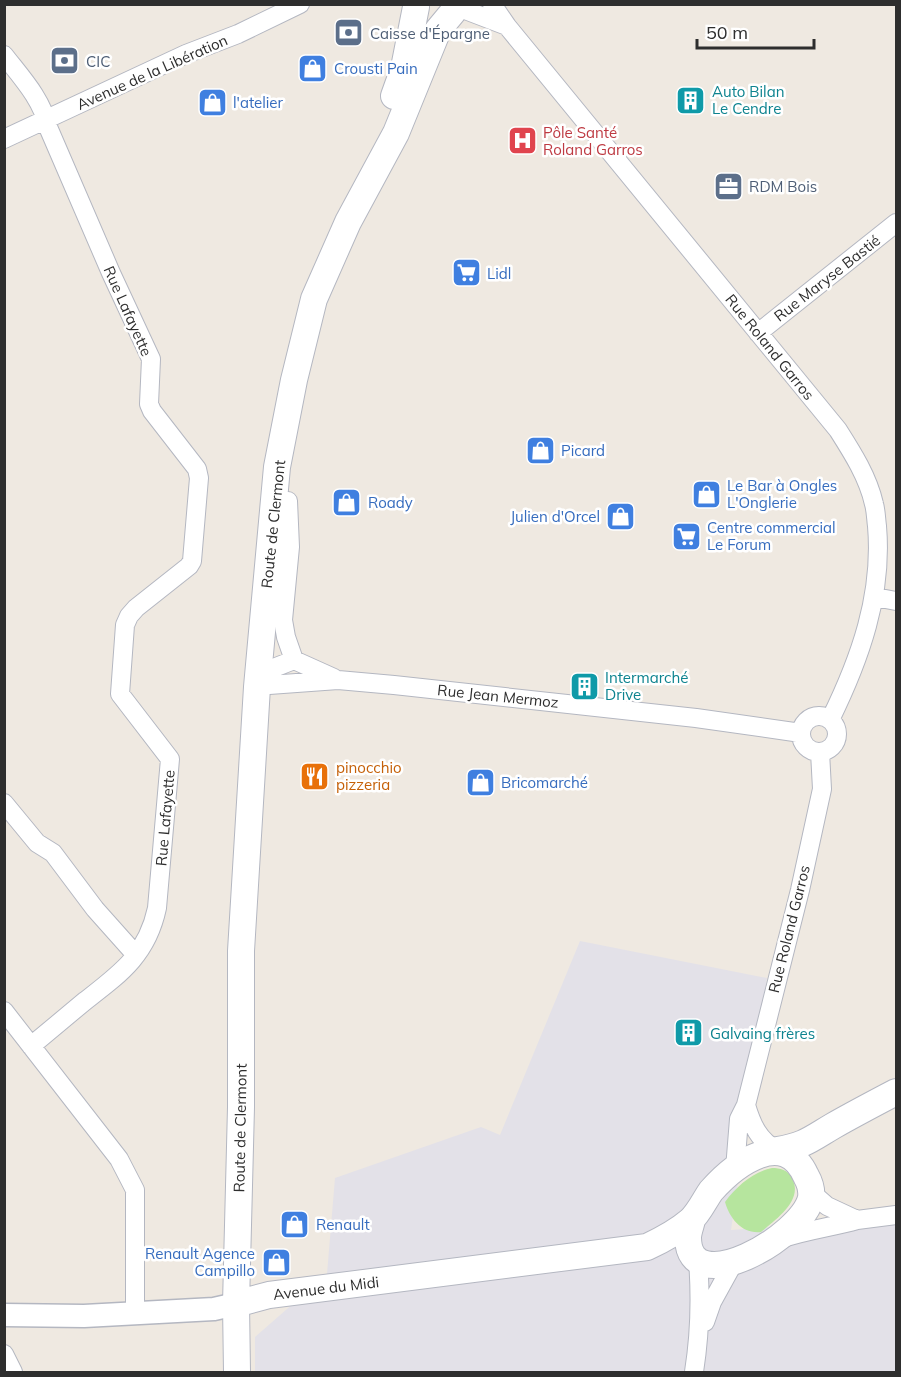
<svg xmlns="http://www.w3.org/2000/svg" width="901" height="1377" font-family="Mulish,sans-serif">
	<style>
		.industrial { fill: #e3e1e8 }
		.green { fill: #b6e59e }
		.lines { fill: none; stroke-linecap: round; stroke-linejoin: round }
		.minor-casing { stroke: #b4b7c1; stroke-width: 20 }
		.tertiary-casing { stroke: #b4b7c1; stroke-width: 25 }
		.secondary-casing { stroke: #b4b7c1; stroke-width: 28 }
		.minor { stroke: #fff; stroke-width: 18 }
		.tertiary { stroke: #fff; stroke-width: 22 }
		.secondary { stroke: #fff; stroke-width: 26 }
		.labels { text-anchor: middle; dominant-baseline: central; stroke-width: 5; stroke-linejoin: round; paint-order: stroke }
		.service-label { font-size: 15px; fill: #4e5e75; stroke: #fff; text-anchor: start }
		.shop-label { font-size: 15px; fill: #366cbe; stroke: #fff; text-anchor: start }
		.street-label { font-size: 15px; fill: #2e2e2e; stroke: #fff }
		.culture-label { font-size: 15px; fill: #0d838f; stroke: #fff; text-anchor: start }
		.health-label { font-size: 15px; fill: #be3a42; stroke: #fff; text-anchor: start }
		.food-label { font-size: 15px; fill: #c56008; stroke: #fff; text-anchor: start }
	</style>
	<rect width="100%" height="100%" fill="#efe9e1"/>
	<path class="industrial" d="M580 941 767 978 731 1230 896 1218V1372H255V1337L327 1274 335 1178 481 1127 500 1135Z"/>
	<path class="green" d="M772 1168C780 1168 788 1170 792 1178 804 1200 776 1219 761 1232 742 1234 730 1219 725 1202 737 1186 753 1172 772 1168Z"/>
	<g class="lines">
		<defs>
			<path id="minor" d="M492 4 507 26 838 430C852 452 868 477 874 504 876 511 876 519 877 526 883 595 860 659 830 720
				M460 8 507 26
				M4 55C21 77 42 99 48 127L111 273 151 359 149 404 152 411 197 469 199 478 192 561 189 566 136 608 129 616 125 625 120 694 170 759 157 908C147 955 120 974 85 1001 67 1016 49 1031 31 1046
				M4 139 186 54 238 34 300 4
				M758 333 896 223
				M288 501 290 547 283 620 286 637 294 660
				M875 597 896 601
				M258 669 269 685 338 680 394 685 696 718 801 733
				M258 685 271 669 294 660 334 678
				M801 734a18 18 0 1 1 36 0a18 18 0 1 1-36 0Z
				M4 803 37 843 53 853 95 909 136 955
				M4 1011 119 1159 135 1190V1314
				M746 1105C752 1125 759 1141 777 1150
				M735 1169 739 1119 746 1105 800 890 822 789 820 752
				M811 1192 827 1206 857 1220 896 1215
				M783 1238C807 1230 832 1227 857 1220
				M705 1322 712 1302 734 1262
				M4 1354 13 1372
				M694 1372C700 1334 701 1299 698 1260"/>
			<path id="tertiary" d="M4 1315 84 1316 214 1309 236 1304"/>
			<path id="secondary" d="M394 96 404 68 416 7
				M777 1150C804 1146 811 1139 833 1126 854 1114 875 1103 896 1092
				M236 1304 269 1295 647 1247C662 1240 677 1232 690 1221 699 1213 704 1201 711 1191 735 1164 784 1127 806 1176 810 1183 812 1191 811 1198 802 1237 689 1302 688 1238 688 1232 691 1225 692 1220
				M237 1372 236 1304 241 1107V951L257 687 277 467 294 380 314 299 348 222 396 133 438 30 453 12"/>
		</defs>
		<use href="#minor" class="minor-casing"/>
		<use href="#tertiary" class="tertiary-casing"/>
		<use href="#secondary" class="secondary-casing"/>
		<use href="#minor" class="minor"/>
		<use href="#tertiary" class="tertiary"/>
		<use href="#secondary" class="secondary"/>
	</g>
	<defs>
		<symbol id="bank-square" viewBox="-11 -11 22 22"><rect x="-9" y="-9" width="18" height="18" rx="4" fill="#5c6f8a" stroke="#fff"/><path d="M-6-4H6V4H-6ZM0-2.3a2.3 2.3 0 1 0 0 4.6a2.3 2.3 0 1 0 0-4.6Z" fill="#fff"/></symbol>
		<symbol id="shop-square" viewBox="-11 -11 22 22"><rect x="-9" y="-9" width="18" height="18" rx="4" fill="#3f7fe0" stroke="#fff"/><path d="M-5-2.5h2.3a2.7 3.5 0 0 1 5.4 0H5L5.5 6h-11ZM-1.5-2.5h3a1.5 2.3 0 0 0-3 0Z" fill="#fff"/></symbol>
		<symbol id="building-square" viewBox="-11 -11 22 22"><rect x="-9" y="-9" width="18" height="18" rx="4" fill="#0f9aa8" stroke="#fff"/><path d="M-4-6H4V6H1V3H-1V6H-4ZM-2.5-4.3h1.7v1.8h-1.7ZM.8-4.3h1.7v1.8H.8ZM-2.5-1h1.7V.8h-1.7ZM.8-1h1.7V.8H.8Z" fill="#fff"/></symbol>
		<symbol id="hospital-square" viewBox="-11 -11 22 22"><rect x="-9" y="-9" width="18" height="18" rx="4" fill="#e0444e" stroke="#fff"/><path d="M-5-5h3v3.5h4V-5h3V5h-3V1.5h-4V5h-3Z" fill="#fff"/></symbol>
		<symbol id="office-square" viewBox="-11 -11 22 22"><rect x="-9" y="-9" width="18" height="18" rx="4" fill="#5c6f8a" stroke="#fff"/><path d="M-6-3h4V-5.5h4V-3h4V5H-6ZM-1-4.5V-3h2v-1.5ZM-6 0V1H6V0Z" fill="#fff"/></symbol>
		<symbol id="supermarket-square" viewBox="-11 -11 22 22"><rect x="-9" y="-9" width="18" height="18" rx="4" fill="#3f7fe0" stroke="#fff"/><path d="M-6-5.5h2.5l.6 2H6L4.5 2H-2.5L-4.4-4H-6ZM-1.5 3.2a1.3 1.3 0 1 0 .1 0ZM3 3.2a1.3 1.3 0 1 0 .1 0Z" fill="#fff"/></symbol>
		<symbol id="restaurant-square" viewBox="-11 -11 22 22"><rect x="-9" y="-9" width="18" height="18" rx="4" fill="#e8710a" stroke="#fff"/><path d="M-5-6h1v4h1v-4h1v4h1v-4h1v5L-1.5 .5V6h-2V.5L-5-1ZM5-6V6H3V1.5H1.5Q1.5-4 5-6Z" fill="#fff"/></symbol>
	</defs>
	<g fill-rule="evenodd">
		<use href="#bank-square" x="332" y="16" width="33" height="33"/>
		<use href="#bank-square" x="48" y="44" width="33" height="33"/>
		<use href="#shop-square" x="296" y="52" width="33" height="33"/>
		<use href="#building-square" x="674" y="84" width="33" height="33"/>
		<use href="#shop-square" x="196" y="86" width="33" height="33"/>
		<use href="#hospital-square" x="506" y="124" width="33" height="33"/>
		<use href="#office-square" x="712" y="170" width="33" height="33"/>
		<use href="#supermarket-square" x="450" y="256" width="33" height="33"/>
		<use href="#shop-square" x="524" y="434" width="33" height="33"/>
		<use href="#shop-square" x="690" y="478" width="33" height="33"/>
		<use href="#shop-square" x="330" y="486" width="33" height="33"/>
		<use href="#shop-square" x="604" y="500" width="33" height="33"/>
		<use href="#supermarket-square" x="670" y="520" width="33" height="33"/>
		<use href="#building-square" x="568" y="670" width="33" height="33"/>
		<use href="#restaurant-square" x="298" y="760" width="33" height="33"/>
		<use href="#shop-square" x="464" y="766" width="33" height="33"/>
		<use href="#building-square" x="672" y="1016" width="33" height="33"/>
		<use href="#shop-square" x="278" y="1208" width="33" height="33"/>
		<use href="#shop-square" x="260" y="1246" width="33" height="33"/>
	</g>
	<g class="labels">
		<g class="service-label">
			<text x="370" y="33">Caisse d'Épargne</text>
			<text x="86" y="61">CIC</text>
			<text x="749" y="186">RDM Bois</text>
		</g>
		<g class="shop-label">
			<text x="334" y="68">Crousti Pain</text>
			<text x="233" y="102">l'atelier</text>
			<text x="487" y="273">Lidl</text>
			<text x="561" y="450">Picard</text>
			<text x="727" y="485">Le Bar à Ongles<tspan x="727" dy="17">L'Onglerie</tspan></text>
			<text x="368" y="502">Roady</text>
			<text x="600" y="516" text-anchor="end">Julien d'Orcel</text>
			<text x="707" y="527">Centre commercial<tspan x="707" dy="17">Le Forum</tspan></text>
			<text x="501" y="782">Bricomarché</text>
			<text x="316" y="1224">Renault</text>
			<text x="255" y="1253" text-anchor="end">Renault Agence<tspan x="255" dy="17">Campillo</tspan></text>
		</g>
		<g class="street-label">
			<text transform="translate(152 72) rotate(-24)">Avenue de la Libération</text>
			<text transform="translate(827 278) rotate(-38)">Rue Maryse Bastié</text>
			<text transform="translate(128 311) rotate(66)">Rue Lafayette</text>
			<text transform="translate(770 347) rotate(51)">Rue Roland Garros</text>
			<text transform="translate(273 524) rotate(-84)">Route de Clermont</text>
			<text transform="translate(498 696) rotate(6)">Rue Jean Mermoz</text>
			<text transform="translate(165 818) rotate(-85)">Rue Lafayette</text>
			<text transform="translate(789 929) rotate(-76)">Rue Roland Garros</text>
			<text transform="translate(240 1128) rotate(-89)">Route de Clermont</text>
			<text transform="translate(326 1288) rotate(-7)">Avenue du Midi</text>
		</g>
		<g class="culture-label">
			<text x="712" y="91">Auto Bilan<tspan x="712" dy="17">Le Cendre</tspan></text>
			<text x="605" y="677">Intermarché<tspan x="605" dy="17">Drive</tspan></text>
			<text x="710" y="1033">Galvaing frères</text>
		</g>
		<g class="health-label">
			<text x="543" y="132">Pôle Santé<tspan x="543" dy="17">Roland Garros</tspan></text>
		</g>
		<g class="food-label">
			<text x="336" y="767">pinocchio<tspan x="336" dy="17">pizzeria</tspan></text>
		</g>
	</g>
	<rect width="901" height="1377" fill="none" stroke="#2e2e2e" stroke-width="12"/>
	<path d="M697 39v9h117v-9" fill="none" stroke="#2e2e2e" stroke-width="3"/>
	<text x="706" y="39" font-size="18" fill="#2e2e2e" stroke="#ffffff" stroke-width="4.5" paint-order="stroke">50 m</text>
</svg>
